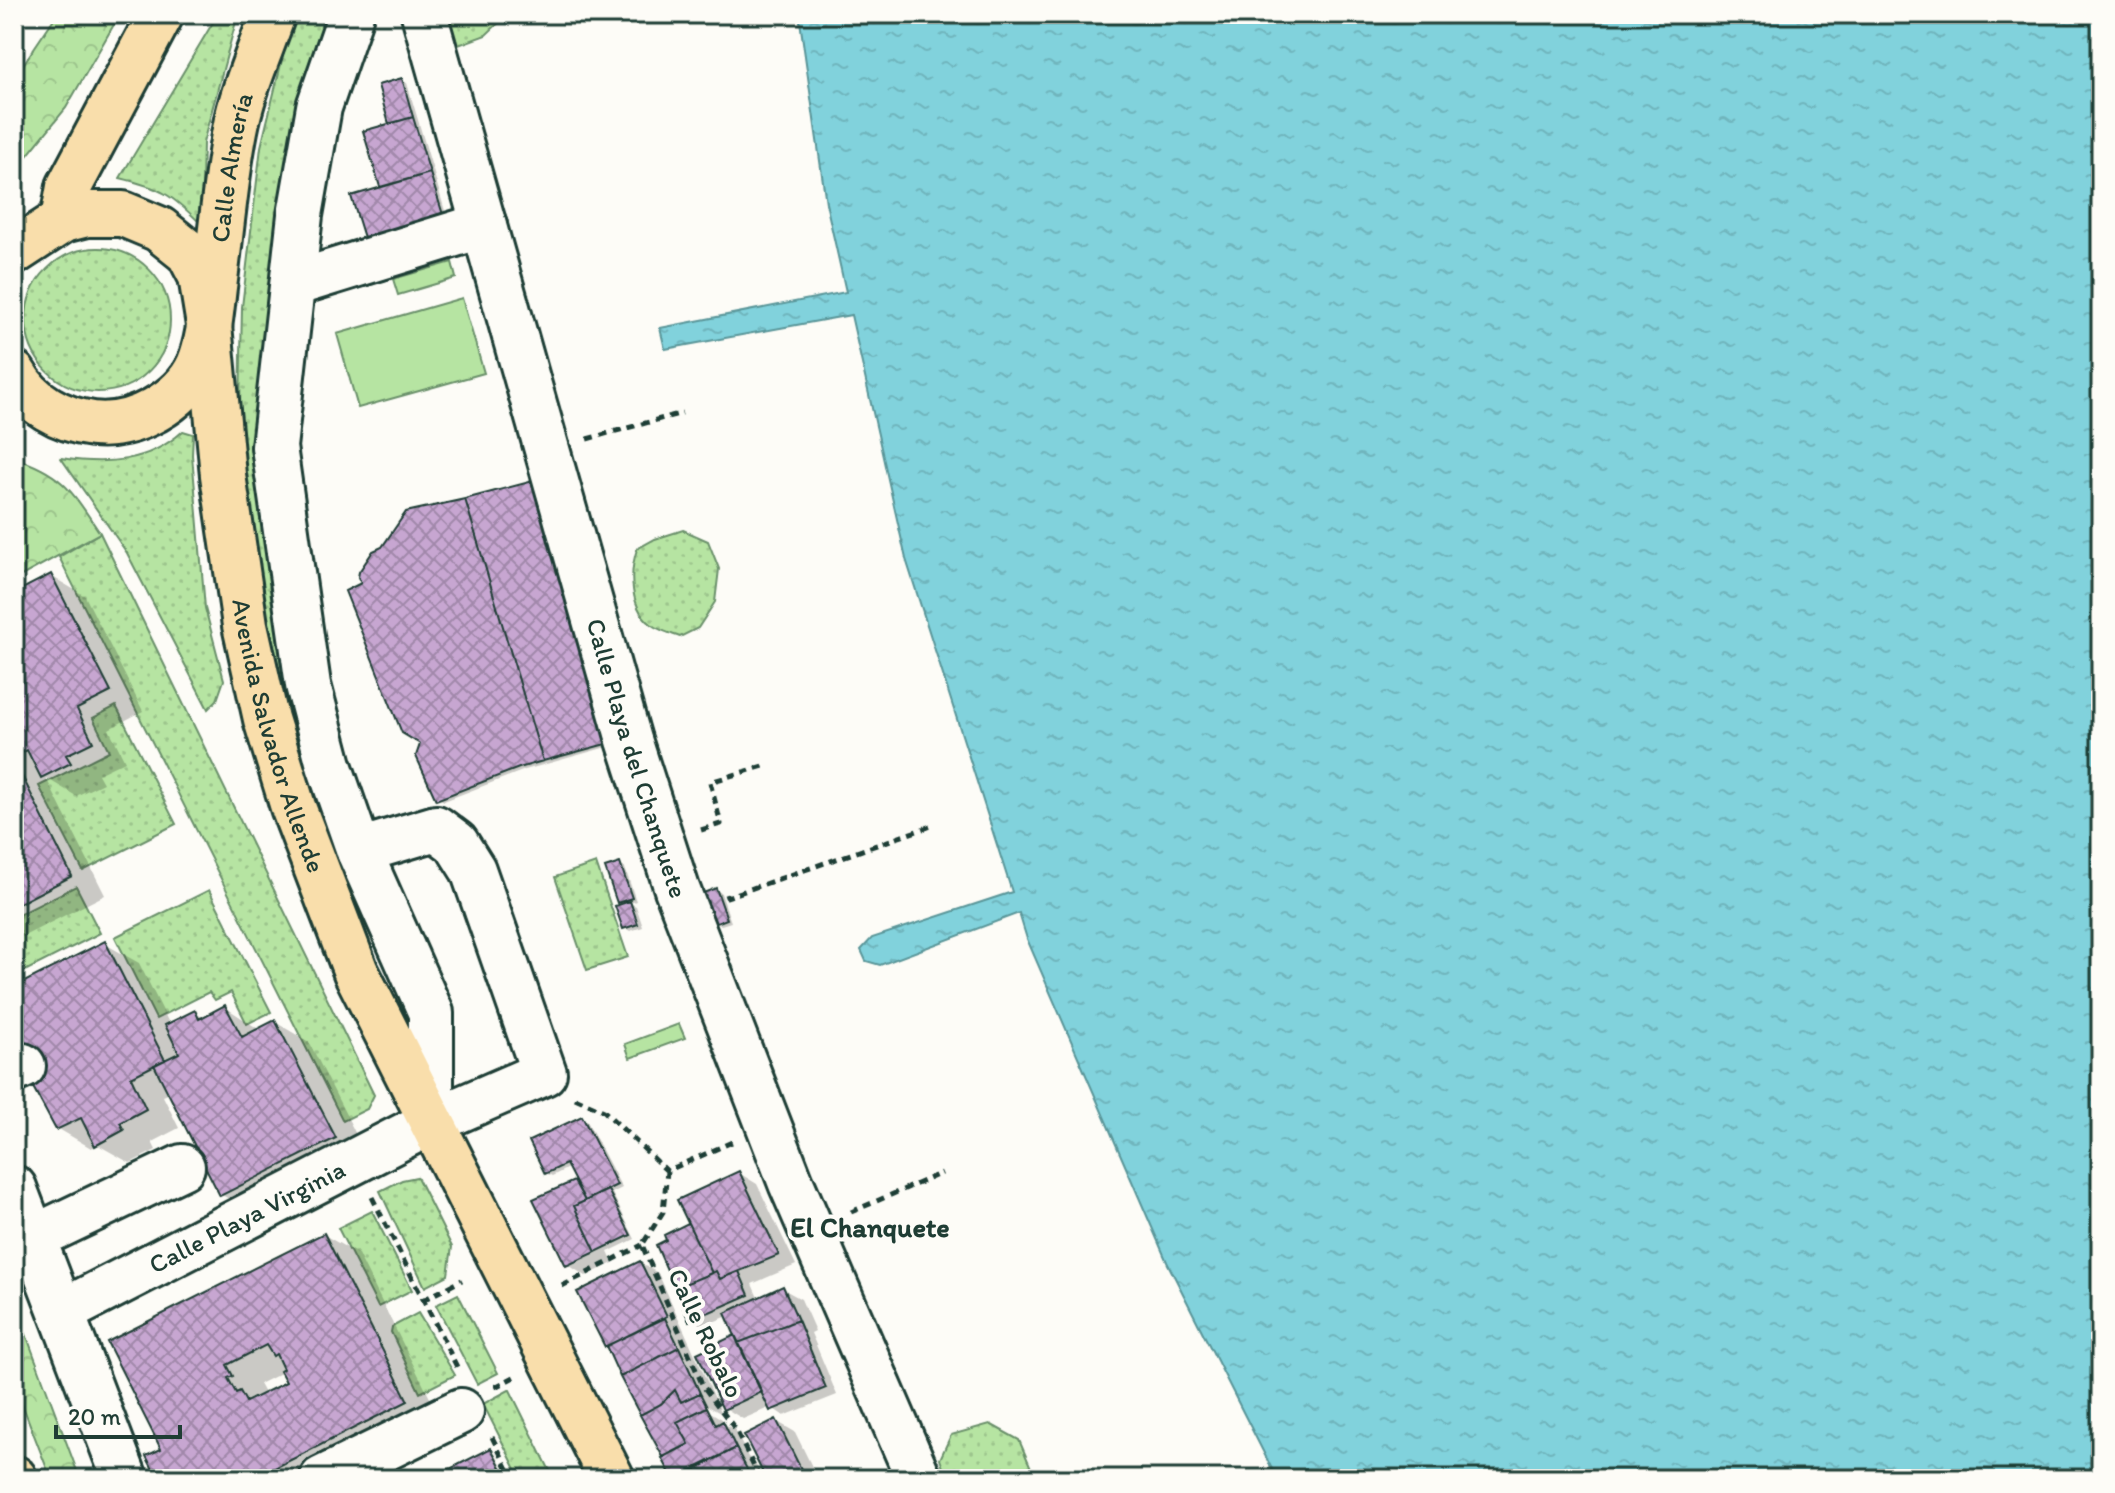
<svg xmlns="http://www.w3.org/2000/svg" width="2115" height="1493" font-family="Itim,sans-serif">
	<style>
		.grass { fill: url(#grass-dots); stroke: #6a906b; stroke-width: 2 }
		.forest { fill: url(#forest-crowns); stroke: #6a906b; stroke-width: 2 }
		.garden { fill: #b6e4a2; stroke: #6a906b; stroke-width: 2 }
		.water { fill: url(#water-ripples); stroke: #5a9699; stroke-width: 2 }
		.shadow { fill: #0003; fill-rule: evenodd }
		.building { fill: url(#building-cross-hatch); stroke: #1f3d34; stroke-width: 2; fill-rule: evenodd }
		.lines { fill: none; stroke-linecap: round; stroke-linejoin: round }
		.minor-casing { stroke: #1f3d34; stroke-width: 50 }
		.major-casing { stroke: #1f3d34; stroke-width: 50 }
		.path { stroke: #1f3d34; stroke-width: 5; stroke-dasharray: 8 6; stroke-linecap: butt }
		.minor { stroke: #fdfcf7; stroke-width: 44 }
		.major { stroke: #f9deab; stroke-width: 44 }
		.labels { text-anchor: middle; dominant-baseline: central; stroke-width: 8; stroke-linejoin: round; paint-order: stroke }
		.street-label { font-size: 26px; fill: #1f3d34; stroke: #fdfcf7 }
		.neighbourhood-label { font-size: 28px; font-weight: bold; fill: #1f3d34; stroke: #fdfcf7 }
	</style>
	<defs>
		<pattern id="grass-dots" width="8" height="8" patternUnits="userSpaceOnUse" patternTransform="scale(2)"><rect width="8" height="8" fill="#b6e4a2"/><path d="M2 2h.1M6 6h.1" fill="none" stroke="#9cc48c" stroke-width="1.8" stroke-linecap="round"/></pattern>
		<pattern id="forest-crowns" width="20" height="18" patternUnits="userSpaceOnUse" patternTransform="scale(2)"><rect width="20" height="18" fill="#b6e4a2"/><path d="M2 6a3 3 0 1 1 6 0M12 15a3 3 0 1 1 6 0" fill="none" stroke="#9cc48c"/></pattern>
		<pattern id="water-ripples" width="26" height="14" patternUnits="userSpaceOnUse" patternTransform="scale(2)"><rect width="26" height="14" fill="#81d2dc"/><path d="M2 4q2-2 4 0t4 0M15 11q2-2 4 0t4 0" fill="none" stroke="#6fb5bd"/></pattern>
		<pattern id="building-cross-hatch" width="8" height="8" patternUnits="userSpaceOnUse" patternTransform="scale(2)"><rect width="8" height="8" fill="#c7a6d1"/><path d="M0 0l8 8M0 8l8-8" fill="none" stroke="#a188aa"/></pattern>
	</defs>
	<rect width="100%" height="100%" fill="#fdfcf7"/>
	<filter id="ink" filterUnits="userSpaceOnUse"><feTurbulence type="fractalNoise" baseFrequency=".0125" numOctaves="2"/><feDisplacementMap in="SourceGraphic" scale="16" xChannelSelector="R" yChannelSelector="G"/><feConvolveMatrix kernelMatrix="1 2 1 2 8 2 1 2 1" color-interpolation-filters="sRGB"/></filter>
	<g filter="url(#ink)">
		<path class="grass" d="M218 14H238L203 143 201 224C171 194 161 188 120 178Z
			M293 14H332L259 453 412 1014 352 900 310 801 272 649 239 456 242 307 261 147Z
			M444 14H508L486 35 453 47Z
			M26 320a72 72 0 1 1 144 0a72 72 0 1 1-144 0Z
			M183 431 193 434 192 455 205 608 224 680 217 700 208 709 127 553 61 458C106 465 148 463 183 431Z
			M683 530 708 541 719 569 715 602 698 628 680 637C672 634 662 631 655 627 629 610 629 574 637 549L655 539Z
			M100 533 374 1095 367 1109 343 1121 59 557Z
			M116 706 176 824 83 871 39 786 109 751 93 718Z
			M596 863 628 957 587 970 555 877Z
			M76 886 100 933 25 971 14 950V917Z
			M209 890 271 1012 247 1024 231 992 215 1000 209 992 156 1019 115 937Z
			M417 1177 452 1247 448 1275 425 1287 380 1191 402 1180Z
			M372 1211 412 1290 378 1307 338 1228Z
			M458 1294 498 1373 477 1384 436 1305Z
			M418 1313 455 1375 420 1393 391 1332 392 1327Z
			M509 1390H510L554 1479H521L483 1404Z
			M990 1424 1019 1440 1031 1468 1025 1479H947L940 1459 951 1435Z"/>
		<path class="forest" d="M57 14H120L66 108 14 172V78Z
			M14 458C63 473 73 493 100 533L14 580Z
			M14 1302 80 1479H51L14 1383Z"/>
		<path class="garden" d="M452 262 456 278 398 295 393 279Z
			M462 298 484 373 358 408 337 334Z
			M679 1024 685 1038 630 1058 625 1044Z"/>
		<path class="water" d="M799 14H2101V1479H1277L1167 1262 1027 939 1019 913 880 965 866 961 861 950 872 938 1012 892 906 559 851 315 665 349 660 328 846 292 826 203Z"/>
		<path class="shadow" d="M401 80 407 83 448 221 383 189 366 133 391 125Z
			M51 576 85 596 143 711 109 729 125 761 98 774 103 783 76 796 46 778 105 895 14 941V595Z
			M621 743 525 770 444 801 438 798 423 744Z
			M619 865 625 868 636 901 630 903 636 906 643 927 630 931 625 928 624 905 618 902Z
			M716 890 721 893 731 922 721 925 716 922Z
			M105 944 139 963 170 1025 195 1013 204 1018 225 1007 260 1030 275 1022 309 1042 368 1158 255 1214 222 1195 170 1093 163 1096 179 1128 152 1142 156 1150 130 1163 98 1145 91 1148 57 1128 14 1042V989Z
			M581 1118 587 1121 622 1188 612 1193 635 1239 608 1252 613 1263 586 1276 568 1265 574 1183 580 1186 570 1167 552 1176 546 1173Z
			M739 1173 757 1184 796 1265 752 1284 759 1300 783 1289 801 1299 815 1331 811 1333 837 1395 784 1416 771 1407 743 1419 725 1408 737 1336 728 1316 703 1326 691 1319 667 1236 691 1224Z
			M324 1235 358 1254 441 1420 323 1479H160L164 1450 110 1343ZM283 1372 288 1383 265 1395 259 1384Z
			M640 1263 658 1273 722 1414 699 1401 697 1404 722 1419V1423L735 1430 748 1457 754 1461 762 1477 766 1475 776 1421 795 1432 818 1479H675L579 1293Z
			M491 1451 496 1454 509 1479H434Z"/>
		<path class="building" d="M402 78 413 117 389 124 378 85Z
			M413 117 430 173 380 187 363 131Z
			M430 173 444 218 365 241 351 196Z
			M541 479 617 741 543 761 465 499Z
			M465 499 543 761 519 768 436 800 416 756 420 744 402 733 345 591 361 583 358 577 359 572 373 551 382 547 406 512Z
			M51 574 111 692 77 709 93 742 66 755 71 763 41 778 27 750 14 757V593Z
			M14 760 72 876 14 906Z
			M620 863 632 898 617 903 605 868Z
			M716 888 727 919 714 924 703 893Z
			M630 901 638 924 623 929 615 906Z
			M105 941 165 1060 131 1077 146 1109 120 1123 124 1130 95 1146 81 1118 56 1130 34 1089 14 1048V987Z
			M225 1005 242 1037 275 1020 336 1138 220 1196 154 1065 179 1053 165 1025 195 1010 199 1019Z
			M582 1116 617 1185 585 1201 566 1164 545 1174 529 1141Z
			M739 1171 779 1255 720 1279 716 1271 712 1273 677 1200Z
			M574 1181 585 1201 574 1206 596 1252 566 1266 533 1199Z
			M608 1190 631 1235 596 1252 574 1206Z
			M688 1223 712 1273 675 1288 656 1245 666 1240 664 1235Z
			M324 1233 408 1401 253 1479H158L146 1456 161 1449 107 1342ZM266 1345 273 1356 276 1354 283 1369 280 1371 286 1382 246 1402 240 1391 236 1393 228 1378 233 1376 227 1365Z
			M640 1261 667 1316 605 1347 577 1292Z
			M716 1271 720 1279 739 1271 749 1295 689 1321 675 1288Z
			M783 1286 798 1320 738 1343 725 1313Z
			M665 1318 679 1347 620 1377 606 1346Z
			M798 1320 826 1388 770 1411 738 1343Z
			M735 1335 762 1392 723 1410 697 1353Z
			M679 1347 700 1393 681 1402 675 1390 661 1404 640 1415 620 1377Z
			M675 1390 681 1402 700 1393 707 1407 677 1422 689 1444 663 1457 640 1415 661 1404Z
			M707 1407 716 1425 723 1421 736 1448 673 1479 662 1458 689 1444 677 1422Z
			M776 1419 801 1469 781 1479H766L744 1435Z
			M491 1448 507 1479H445L442 1473Z
			M736 1448 752 1479H677L687 1474Z"/>
		<g class="lines">
			<defs>
				<g id="minor">
					<path d="M351 14 319 107 300 215 274 447 308 685 329 765 359 851 431 1013V1122"/>
					<path id="s1" d="M424 14 629 740 677 889 791 1183 919 1479"/>
					<path d="M293 284 484 225"/>
					<path d="M14 1070 23 1066"/>
					<path d="M14 1188 125 1479"/>
					<path d="M33 1238 182 1167"/>
					<path id="s2" d="M62 1312 431 1122 544 1073 473 870 456 843 436 828 359 851"/>
					<path d="M322 1479 461 1411"/>
				</g>
				<g id="major">
					<path d="M63 220 69 187 161 14"/>
					<path id="s3" d="M14 252 63 220 87 214H123L159 229 189 253 201 276 209 325 223 475 245 625 266 719 293 807 356 972 612 1479"/>
					<path id="s4" d="M14 374C30 403 61 420 93 424 133 429 183 401 199 365 209 341 211 312 214 287 221 235 225 181 235 130 242 91 260 52 273 14"/>
					<path d="M14 1478V1479"/>
				</g>
			</defs>
			<use href="#minor" class="minor-casing"/>
			<use href="#major" class="major-casing"/>
			<path class="path" d="M587 439 682 413
				M701 830 721 824 710 782 767 765
				M726 894 727 897 934 825
				M575 1098 604 1111 667 1171
				M732 1142 667 1171 663 1212 642 1245 703 1386 736 1430 760 1479
				M372 1197 459 1371
				M851 1212 942 1173
				M562 1286 642 1245
				M423 1300 462 1280
				M495 1387 514 1377
				M492 1437 513 1479"/>
			<use href="#minor" class="minor"/>
			<use href="#major" class="major"/>
		</g>
	</g>
	<g class="labels">
		<g class="street-label">
			<text stroke="none"><textPath href="#s4" startOffset="426">Calle Almería</textPath></text>
			<text stroke="none"><textPath href="#s3" startOffset="690">Avenida Salvador Allende</textPath></text>
			<text stroke="none"><textPath href="#s1" startOffset="774">Calle Playa del Chanquete</textPath></text>
			<text stroke="none"><textPath href="#s2" startOffset="208">Calle Playa Virginia</textPath></text>
			<text transform="translate(706 1333) rotate(64)">Calle Robalo</text>
		</g>
		<g class="neighbourhood-label">
			<text x="870" y="1227">El Chanquete</text>
		</g>
	</g>
	<rect width="2115" height="1493" fill="none" stroke="#fdfcf7" stroke-width="48"/>
	<rect x="24" y="24" width="2067" height="1445" fill="none" stroke="#1f3d34" stroke-width="3" filter="url(#ink)"/>
	<path d="M56 1425v12h124v-12" fill="none" stroke="#1f3d34" stroke-width="4"/>
	<text x="68" y="1425" font-size="24" fill="#1f3d34" stroke="#fdfcf7" stroke-width="6" paint-order="stroke">20 m</text>
</svg>
